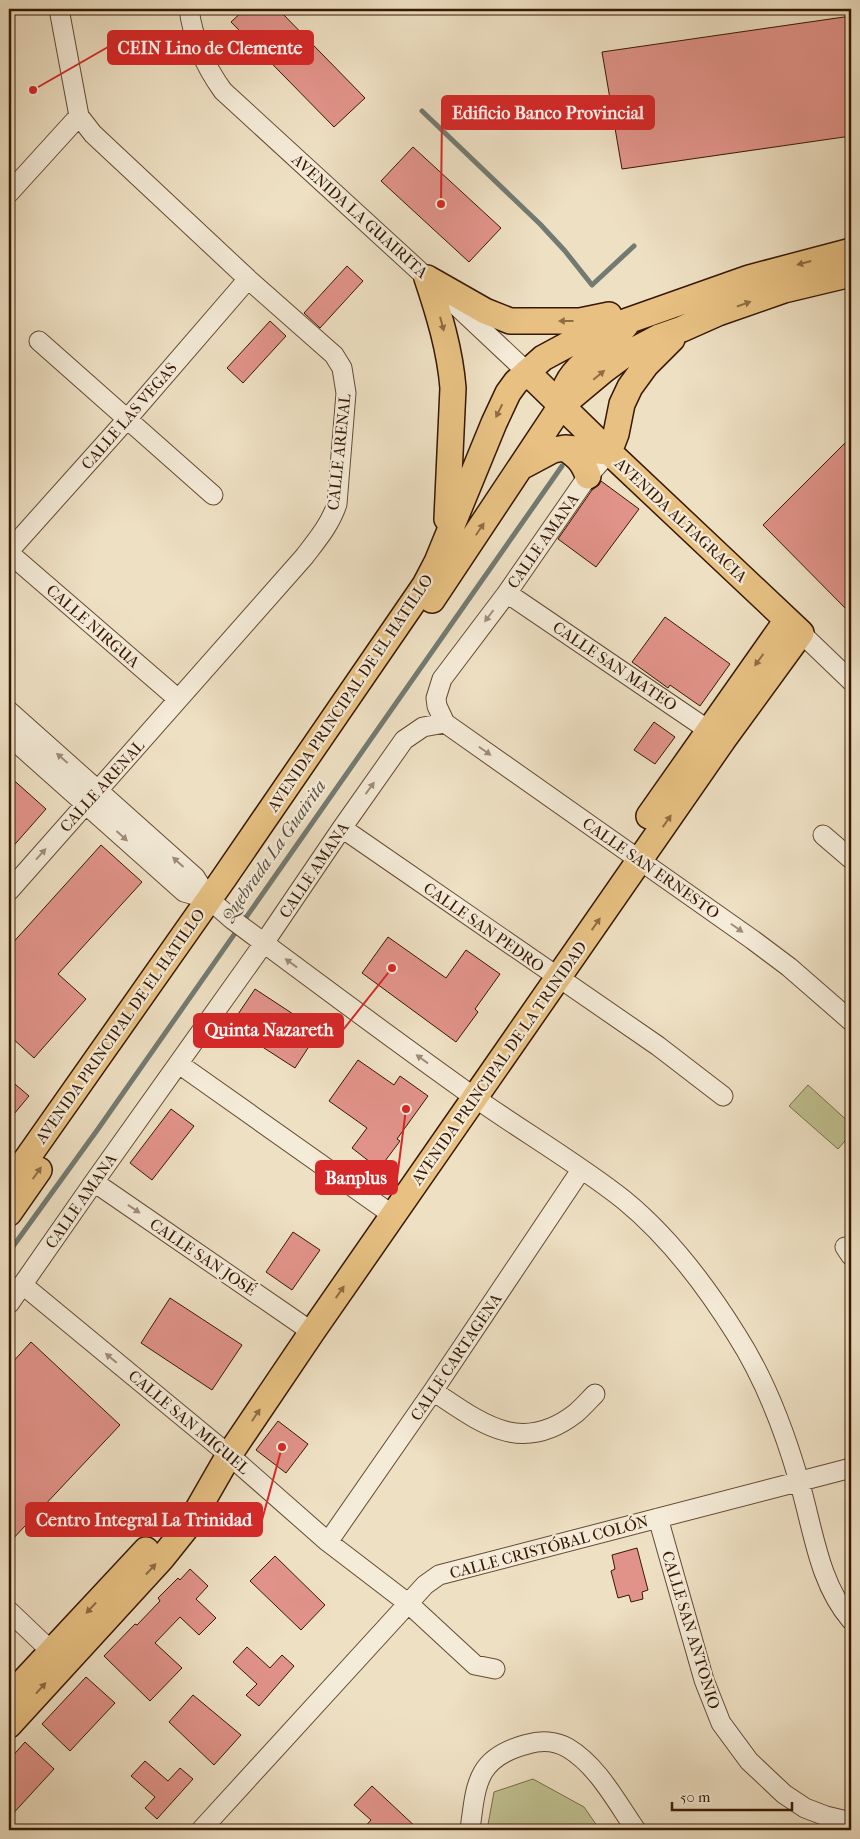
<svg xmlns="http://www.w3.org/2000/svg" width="860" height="1839" font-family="'IM FELL French Canon',serif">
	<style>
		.green { fill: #bfc08f; stroke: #7b6c49 }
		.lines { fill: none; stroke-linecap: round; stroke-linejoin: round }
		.stream { stroke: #737a71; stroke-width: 5 }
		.building { fill: #e19389; stroke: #371803 }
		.minor-casing { stroke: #654a33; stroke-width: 21 }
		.major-casing { stroke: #371803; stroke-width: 28 }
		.minor { stroke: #f4ebd8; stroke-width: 19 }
		.major { stroke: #e7c082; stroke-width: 25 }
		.oneway { fill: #8f6c42 }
		.oneway2 { fill: #9f8c78 }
		.labels { text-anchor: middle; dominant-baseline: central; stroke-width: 4.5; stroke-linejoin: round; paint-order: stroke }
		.street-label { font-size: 16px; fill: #371803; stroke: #f4ebd8 }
		.water-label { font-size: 18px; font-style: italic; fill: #5a5143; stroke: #f4ebd8 }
		.leader { fill: none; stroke: #d62828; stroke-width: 2 }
		.callout-dot { fill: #d62828; stroke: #f4ebd8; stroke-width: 2 }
		.callout { fill: #d62828; stroke: #d62828; stroke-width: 2 }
		.callout-label { font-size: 18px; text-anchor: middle; font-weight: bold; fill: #fff }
	</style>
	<rect width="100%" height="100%" fill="#eee0c3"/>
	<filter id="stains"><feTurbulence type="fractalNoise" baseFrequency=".004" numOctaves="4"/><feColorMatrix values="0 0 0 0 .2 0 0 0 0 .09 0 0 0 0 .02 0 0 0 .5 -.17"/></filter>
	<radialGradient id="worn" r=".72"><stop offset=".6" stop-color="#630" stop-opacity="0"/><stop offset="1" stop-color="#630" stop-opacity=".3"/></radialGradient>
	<path class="green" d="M808 1085 851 1124V1134L838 1149 789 1106Z
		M533 1779 584 1807 600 1830H487L494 1792Z"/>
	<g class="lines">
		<path class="stream" d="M422 111 540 224 565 251 592 285 634 246
			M9 1252 98 1129 562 466"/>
	</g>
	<path class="building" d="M245 9H278L365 98 334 127 231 22Z
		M851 16V136L622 169 602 52Z
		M413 147 501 228 469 262 381 181Z
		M347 266 363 281 320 328 304 313Z
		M270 321 286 336 243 383 227 368Z
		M851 437V614L763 525Z
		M601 481 639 509 596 567 558 539 592 490 599 485Z
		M665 617 730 664 700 706 670 685 668 688 632 662Z
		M654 722 675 737 655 764 634 750Z
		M9 776 46 809 9 851Z
		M101 845 142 882 58 974 86 999 34 1058 10 1036 15 1031 9 1025V947Z
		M388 937 446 978 466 950 500 974 475 1009 478 1012 456 1042 362 973Z
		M255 989 319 1031 295 1068 230 1026Z
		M358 1060 394 1085 400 1076 428 1096 397 1139 400 1141 379 1169 352 1148 367 1128 329 1101Z
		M9 1079 29 1096 9 1120Z
		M171 1109 194 1126 152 1180 130 1163Z
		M293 1232 320 1250 292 1290 266 1272Z
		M170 1298 242 1345 212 1390 141 1343Z
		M31 1342 120 1425 9 1543V1366Z
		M278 1421 308 1444 286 1473 256 1450Z
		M637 1548 648 1590 642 1592 643 1599 631 1602 629 1595 618 1598 611 1571 615 1569 612 1555Z
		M275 1556 325 1605 301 1630 250 1581Z
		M190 1569 208 1586 196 1599 216 1618 199 1635 180 1617 155 1643 182 1668 150 1701 104 1656 135 1624 137 1625 160 1601 158 1598 178 1578 180 1580Z
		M247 1647 270 1668 282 1655 294 1666 259 1706 246 1695 257 1684 233 1662Z
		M86 1677 115 1703 70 1751 42 1724Z
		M193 1695 241 1735 214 1765 169 1722Z
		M25 1742 54 1769 9 1818V1760Z
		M145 1761 168 1781 180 1768 193 1779 157 1819 145 1808 155 1797 131 1776Z
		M372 1786 419 1830H362L371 1820 354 1805Z"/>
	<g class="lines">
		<defs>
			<path id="minor" d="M189 9C193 40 205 66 223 91L427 278 527 372
				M9 193 79 116
				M39 341 213 495
				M609 452 588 476 507 593 442 679 436 698 437 706 445 723 753 940 789 967 851 1021
				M9 551 128 418 248 279
				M9 553 178 699
				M507 593 720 738
				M801 633 851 681
				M9 711 195 877 209 899 233 920C308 976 383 1032 460 1087 513 1126 572 1159 624 1200 668 1236 706 1286 736 1334 765 1379 784 1429 799 1481 813 1527 818 1582 851 1620
				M9 736 184 892 209 899
				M342 828 658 1046 723 1096
				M823 835 851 859
				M9 891 304 557C317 540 330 525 337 504L346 393 342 368 334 355 248 279 93 134 79 116 59 9
				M179 1064 394 1216
				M94 1182 312 1332
				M845 1247 851 1256
				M23 1285 229 1455 328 1542 409 1604 475 1665 495 1669
				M9 1304 94 1182 264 943 342 828 404 740 423 727 445 723
				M433 1391C481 1423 521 1456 576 1413 583 1407 589 1400 595 1394
				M658 1518 704 1680 721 1723 749 1761 784 1794 805 1808 826 1816 851 1822
				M328 1542 433 1391 581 1170
				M9 1611 51 1651
				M201 1830 425 1585 439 1575 851 1468
				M470 1830C476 1784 476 1757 528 1744 541 1740 556 1741 568 1748 598 1766 617 1803 636 1830"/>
			<path id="major" d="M427 278C439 314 450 350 453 388L447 519
				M427 278 485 311 510 321H580L609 315
				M565 389C573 364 610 346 626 325
				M565 448C577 456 583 462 588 476
				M609 452 616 434 622 404 630 387 646 365 672 339
				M523 466 553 450 565 448 609 452
				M432 600 561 406 604 370 623 356 659 337 682 329 718 313 784 290 851 274
				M649 816 787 620
				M9 1184 224 878 425 585 437 562 494 423 508 393 516 382 543 358 582 337 749 278 851 251
				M9 1213 39 1170
				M9 1697 146 1550
				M9 1725 162 1558 190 1523 229 1455 312 1332 723 740 801 633 609 452 527 372"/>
		</defs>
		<use href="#minor" class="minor-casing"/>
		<use href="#major" class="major-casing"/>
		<use href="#minor" class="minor"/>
		<use href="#major" class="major"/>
	</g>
	<defs><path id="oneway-solid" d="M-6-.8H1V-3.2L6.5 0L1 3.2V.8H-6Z" transform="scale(1.25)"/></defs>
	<g class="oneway">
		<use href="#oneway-solid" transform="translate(804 263) rotate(165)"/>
		<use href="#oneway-solid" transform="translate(744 304) rotate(-19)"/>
		<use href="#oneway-solid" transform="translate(566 321) rotate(-180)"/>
		<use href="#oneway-solid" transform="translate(442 324) rotate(75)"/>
		<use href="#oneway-solid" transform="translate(599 375) rotate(-40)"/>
		<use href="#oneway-solid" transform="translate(499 411) rotate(116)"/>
		<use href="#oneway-solid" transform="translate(480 529) rotate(-56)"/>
		<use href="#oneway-solid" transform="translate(759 660) rotate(126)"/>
		<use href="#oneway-solid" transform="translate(667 821) rotate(-55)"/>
		<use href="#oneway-solid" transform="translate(596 924) rotate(-55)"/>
		<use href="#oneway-solid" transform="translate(37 1173) rotate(-55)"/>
		<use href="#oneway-solid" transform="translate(340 1292) rotate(-55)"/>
		<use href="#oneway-solid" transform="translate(256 1415) rotate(-56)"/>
		<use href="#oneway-solid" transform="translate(151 1569) rotate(-47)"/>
		<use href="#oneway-solid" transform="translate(91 1608) rotate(133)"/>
		<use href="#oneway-solid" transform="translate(41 1688) rotate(-48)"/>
	</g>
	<g class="oneway2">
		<use href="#oneway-solid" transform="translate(489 616) rotate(127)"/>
		<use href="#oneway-solid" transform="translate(485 751) rotate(35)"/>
		<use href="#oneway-solid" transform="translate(62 758) rotate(-139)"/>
		<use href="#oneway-solid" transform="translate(370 788) rotate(-54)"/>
		<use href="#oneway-solid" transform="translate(122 836) rotate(42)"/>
		<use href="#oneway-solid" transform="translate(41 854) rotate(-48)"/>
		<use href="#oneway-solid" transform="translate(178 862) rotate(-138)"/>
		<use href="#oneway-solid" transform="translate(737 928) rotate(35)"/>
		<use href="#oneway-solid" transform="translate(291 963) rotate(-144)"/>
		<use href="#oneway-solid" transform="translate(422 1059) rotate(-144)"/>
		<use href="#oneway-solid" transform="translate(134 1209) rotate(34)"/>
		<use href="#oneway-solid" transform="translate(111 1358) rotate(-140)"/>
	</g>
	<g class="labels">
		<g class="street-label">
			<text transform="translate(360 216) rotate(42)">AVENIDA LA GUAIRITA</text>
			<text transform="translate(129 416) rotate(-49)">CALLE LAS VEGAS</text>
			<text transform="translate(339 452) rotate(-84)">CALLE ARENAL</text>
			<text transform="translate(681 520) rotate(43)">AVENIDA ALTAGRACIA</text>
			<text transform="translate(543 541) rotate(-55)">CALLE AMANA</text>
			<text transform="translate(93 626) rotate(41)">CALLE NIRGUA</text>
			<text transform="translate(615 666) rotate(34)">CALLE SAN MATEO</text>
			<text transform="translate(350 693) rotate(-56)">AVENIDA PRINCIPAL DE EL HATILLO</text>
			<text transform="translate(102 786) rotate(-48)">CALLE ARENAL</text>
			<text transform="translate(651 868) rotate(35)">CALLE SAN ERNESTO</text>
			<text transform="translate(314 870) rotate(-56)">CALLE AMANA</text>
			<text transform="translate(484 927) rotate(35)">CALLE SAN PEDRO</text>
			<text transform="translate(120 1026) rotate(-55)">AVENIDA PRINCIPAL DE EL HATILLO</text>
			<text transform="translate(499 1063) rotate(-55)">AVENIDA PRINCIPAL DE LA TRINIDAD</text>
			<text transform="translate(81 1201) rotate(-55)">CALLE AMANA</text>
			<text transform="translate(203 1257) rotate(34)">CALLE SAN JOSÉ</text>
			<text transform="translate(456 1357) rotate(-56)">CALLE CARTAGENA</text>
			<text transform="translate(189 1422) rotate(40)">CALLE SAN MIGUEL</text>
			<text transform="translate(549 1547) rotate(-15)">CALLE CRISTÓBAL COLÓN</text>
			<text transform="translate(691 1630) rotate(73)">CALLE SAN ANTONIO</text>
		</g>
		<g class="water-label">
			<text transform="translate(274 851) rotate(-55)">Quebrada La Guairita</text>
		</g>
	</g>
	<path class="leader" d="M33 90L108 47M441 204L442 113M392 968L343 1030M406 1109L397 1178M282 1447L262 1520"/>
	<g class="callout-dot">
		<circle cx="33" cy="90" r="5"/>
		<circle cx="441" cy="204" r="5"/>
		<circle cx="392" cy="968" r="5"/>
		<circle cx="406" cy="1109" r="5"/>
		<circle cx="282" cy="1447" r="5"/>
	</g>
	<g class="callout">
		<rect x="108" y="31" width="205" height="33" rx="5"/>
		<rect x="442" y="96" width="212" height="33" rx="5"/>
		<rect x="194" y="1014" width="149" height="33" rx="5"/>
		<rect x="316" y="1161" width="81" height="33" rx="5"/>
		<rect x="26" y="1503" width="236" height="33" rx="5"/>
	</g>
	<g class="callout-label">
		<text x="210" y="54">CEIN Lino de Clemente</text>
		<text x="548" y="119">Edificio Banco Provincial</text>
		<text x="269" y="1036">Quinta Nazareth</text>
		<text x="356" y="1184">Banplus</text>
		<text x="144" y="1526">Centro Integral La Trinidad</text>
	</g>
	<rect width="860" height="1839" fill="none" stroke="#eee0c3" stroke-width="30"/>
	<rect x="10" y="10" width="840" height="1819" fill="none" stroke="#371803" stroke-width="2.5"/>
	<rect x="15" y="15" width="830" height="1809" fill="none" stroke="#371803"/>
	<path d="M672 1802v8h120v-8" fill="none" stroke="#371803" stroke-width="2.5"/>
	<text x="680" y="1802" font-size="15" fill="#371803" stroke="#f4ebd8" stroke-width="4" paint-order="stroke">50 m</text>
	<rect width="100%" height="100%" filter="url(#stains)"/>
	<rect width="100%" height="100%" fill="url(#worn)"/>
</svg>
